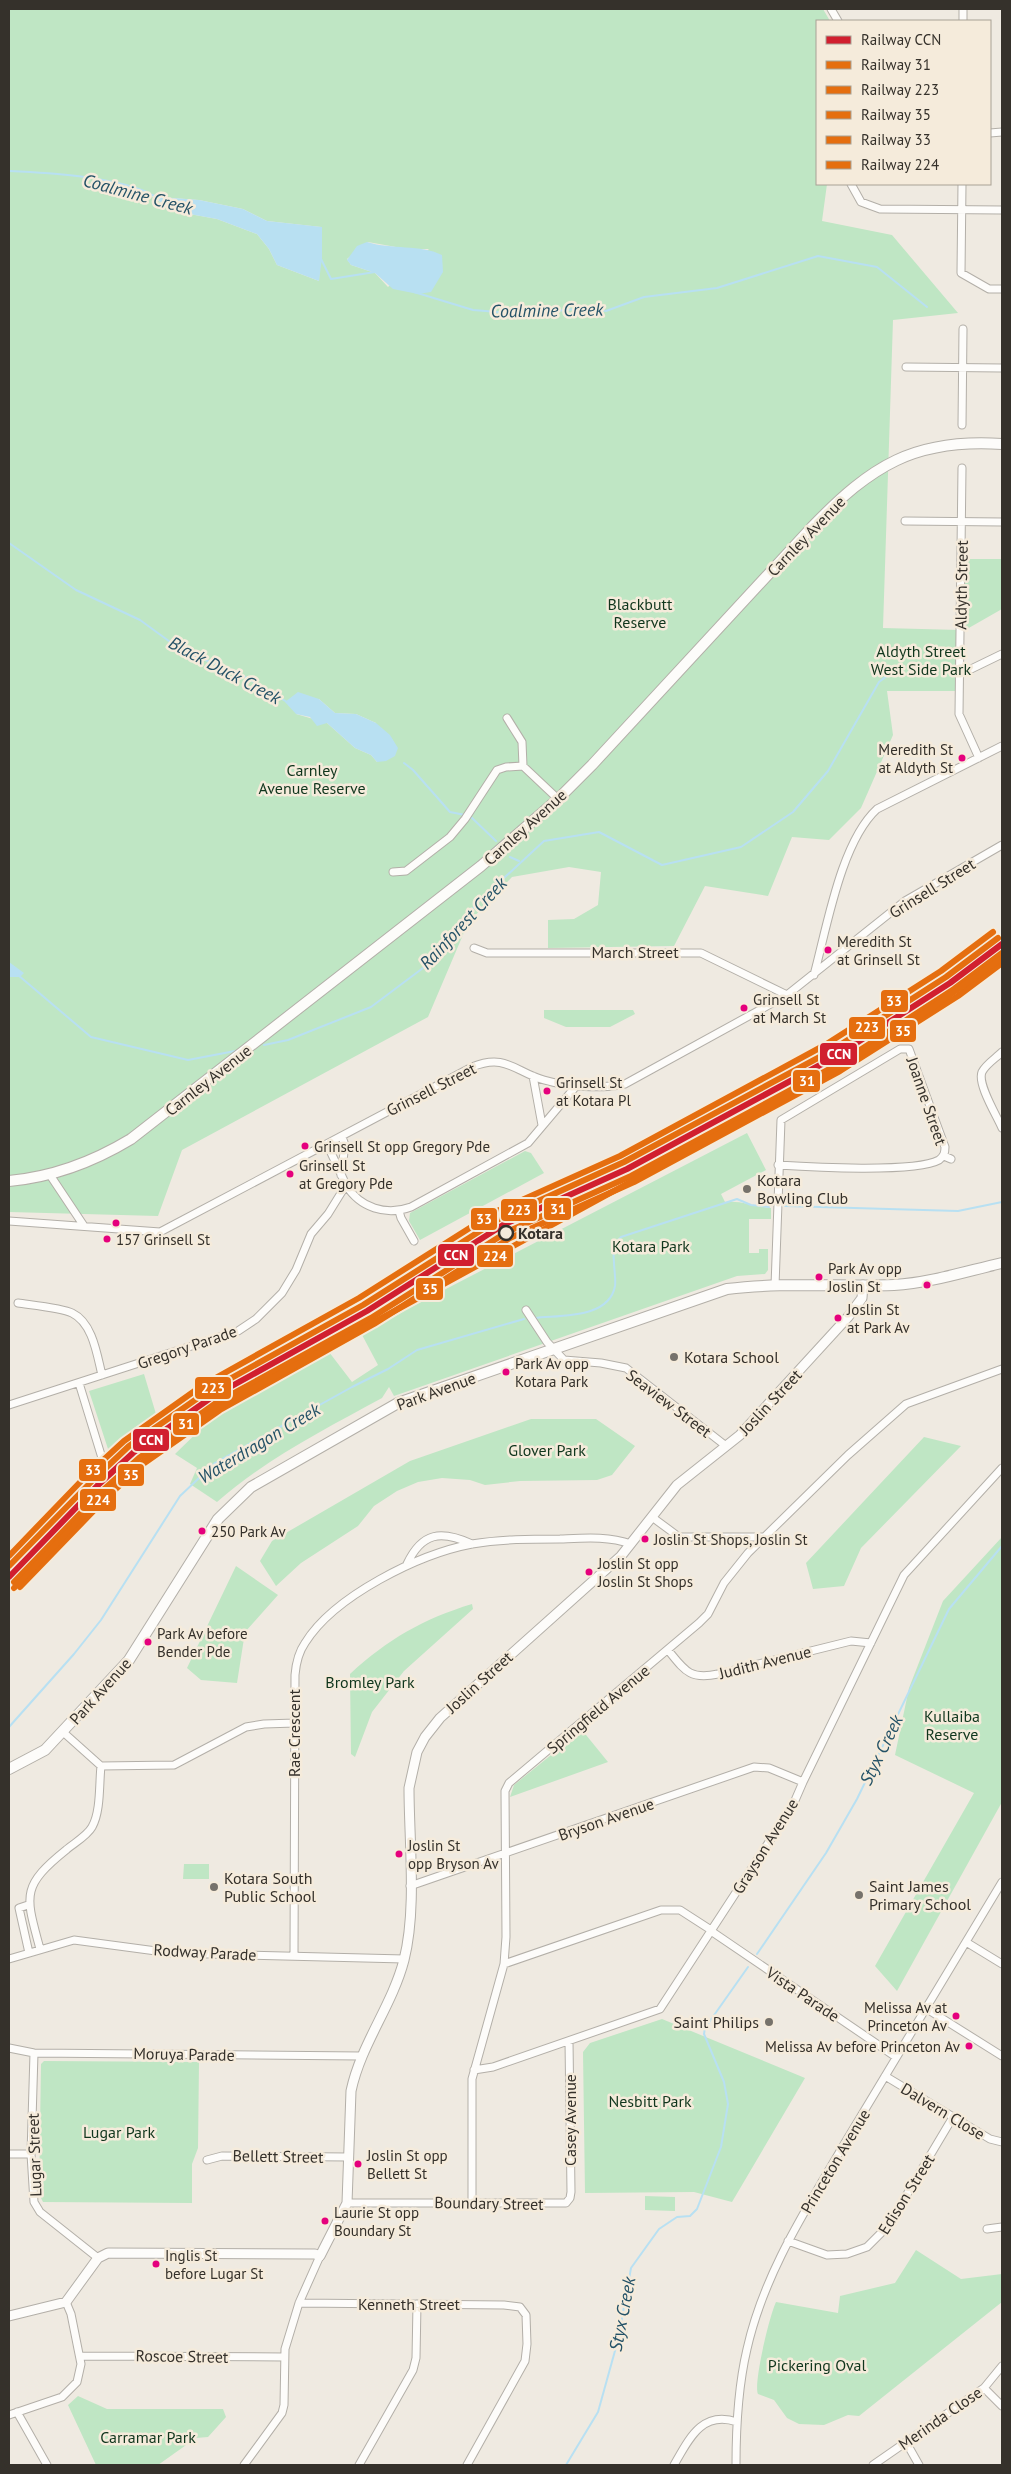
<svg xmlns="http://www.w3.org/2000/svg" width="1011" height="2474" font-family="'PT Sans',sans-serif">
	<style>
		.green { fill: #bfe6c4; fill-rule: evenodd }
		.water { fill: #b8e0f2 }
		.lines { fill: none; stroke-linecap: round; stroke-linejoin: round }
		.stream { stroke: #b8e0f2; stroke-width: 2 }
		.minor-casing { stroke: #b3afa8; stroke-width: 9 }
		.tertiary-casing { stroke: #b3afa8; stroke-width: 11 }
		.secondary-casing { stroke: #b3afa8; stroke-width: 12 }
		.minor { stroke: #fdfcfa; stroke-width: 7 }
		.tertiary { stroke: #fdfcfa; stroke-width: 9 }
		.secondary { stroke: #fdfcfa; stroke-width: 10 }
		.rail-1-casing { stroke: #f5ebdb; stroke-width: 10 }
		.rail-2-casing { stroke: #f5ebdb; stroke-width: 10 }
		.rail-3-casing { stroke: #f5ebdb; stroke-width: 10 }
		.rail-4-casing { stroke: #f5ebdb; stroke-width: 10 }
		.rail-5-casing { stroke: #f5ebdb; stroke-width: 10 }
		.rail-6-casing { stroke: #f5ebdb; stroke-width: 10 }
		.rail-1 { stroke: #d11f2f; stroke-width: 6 }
		.rail-2 { stroke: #e56e0f; stroke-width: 6 }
		.rail-3 { stroke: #e56e0f; stroke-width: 6 }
		.rail-4 { stroke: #e56e0f; stroke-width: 6 }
		.rail-5 { stroke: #e56e0f; stroke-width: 6 }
		.rail-6 { stroke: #e56e0f; stroke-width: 6 }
		.bus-dot { fill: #e5007d; stroke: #f5ebdb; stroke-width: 2 }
		.poi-dot { fill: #76726b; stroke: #f5ebdb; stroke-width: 2 }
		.stop-dot { fill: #f5ebdb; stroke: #35312b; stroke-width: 2.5 }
		.labels { text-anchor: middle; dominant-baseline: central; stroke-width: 5; stroke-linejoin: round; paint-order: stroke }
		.bus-label { font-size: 15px; fill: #35312b; stroke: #f5ebdb; text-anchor: start }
		.street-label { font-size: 16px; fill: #35312b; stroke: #f5ebdb }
		.park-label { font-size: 16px; fill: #10361d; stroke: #f5ebdb }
		.poi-label { font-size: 16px; fill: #35312b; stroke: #f5ebdb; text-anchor: start }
		.stop-label { font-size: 16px; font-weight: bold; fill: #35312b; stroke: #f5ebdb; text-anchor: start }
		.water-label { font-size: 18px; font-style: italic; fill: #245267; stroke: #f5ebdb }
		.line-badge { stroke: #f5ebdb; stroke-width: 2 }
		.badge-label { font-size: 14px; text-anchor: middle; font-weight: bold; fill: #fff }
	</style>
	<rect width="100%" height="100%" fill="#efeae1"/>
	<path class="green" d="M9 9H823L830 21H817V184H827L822 221 892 235 958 313 893 320 883 628 960 630 961 559H1002V609L960 633V691H887L893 735 861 808 829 840 792 837 768 896 705 886 674 946 548 948V920L574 919 598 905 601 872 569 867 512 877 468 923 428 1017 182 1150 158 1216 9 1212ZM147 193 160 197 199 200 243 209 267 221 321 227 319 281 277 265 269 249 257 234 217 219 173 211ZM368 242 407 249H429L388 287 375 273 351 265 347 259ZM319 699 335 713 356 714 376 723 377 762 371 755 355 748 327 723 296 714Z
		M544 1010H633L635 1014 610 1027H566L544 1018Z
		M747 1133 766 1170 721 1194 725 1202C741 1200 755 1207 771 1208V1219H749V1253H759V1249H768V1270L765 1274 737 1276 394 1396 389 1387 382 1398C325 1429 266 1459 217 1502L190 1484 197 1468 175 1454 213 1417 329 1352 352 1382 378 1365 361 1333Z
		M525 1151 531 1153 544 1173 420 1240 409 1221 410 1213Z
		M144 1374 156 1414 109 1452 89 1391Z
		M531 1419H596L635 1446 612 1475 597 1480 520 1481 485 1485 470 1480 442 1478 418 1482 397 1491 374 1506 358 1526 301 1563 276 1586 260 1561 272 1541 410 1461Z
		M924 1437 961 1446 861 1548 844 1586 813 1589 806 1563Z
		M1002 1537V1802L897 1991 875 1966 974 1793 895 1755 909 1688 943 1601Z
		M236 1566 278 1595 245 1632 237 1683 201 1680 187 1668Z
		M472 1604 473 1609 404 1671 372 1712 355 1757 351 1754 350 1674C388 1639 423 1619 472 1604Z
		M582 1730 608 1762 510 1797 514 1785Z
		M184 1864H209V1879H183Z
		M662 2019 805 2078 732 2202 694 2192 585 2193 583 2052 590 2043Z
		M44 2061 199 2062 198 2148 192 2164V2203L43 2202 39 2194 41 2064Z
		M645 2196 675 2197V2211L645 2210Z
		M916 2250 961 2279 1002 2274V2302L859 2416 848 2415 824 2425 799 2424 787 2418 774 2400 758 2394C753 2384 770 2314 776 2302L838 2313 840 2296 895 2283Z
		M78 2396 107 2409H223L226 2417 208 2437 196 2438 158 2465H96L68 2405Z"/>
	<path class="water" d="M145 191 160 197 199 200 243 209 267 221 322 227V258L319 281 277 265 269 249 257 234 217 219 173 211Z
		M367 242C392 250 420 244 442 255L443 272 431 292 418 294 393 289 375 273 351 265 347 260 357 246Z
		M298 692 319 699 335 713 356 714 376 723 390 735 398 748 395 756 386 761 377 762 371 755 355 748 327 723 317 726 310 717 296 714 285 702Z
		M9 962 24 973 20 977H9Z"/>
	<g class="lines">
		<path class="stream" d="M9 171C52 173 107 176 147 192
			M320 257 331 279 375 272
			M414 292 473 310 523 314 587 308 606 311 644 297 717 288 818 256 877 267 927 307
			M9 543 76 590 140 620 184 652 237 672 287 702
			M404 763 413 770 450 812 465 815
			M470 816 496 841
			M510 857 519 861
			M18 975 91 1037 188 1060 235 1051
			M264 1045 288 1040 371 1007 431 962 477 903 544 841 599 832 662 865 741 847 793 812 828 771 879 682 900 666
			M785 1206 958 1211 1002 1202
			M535 1318C560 1315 609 1319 615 1286 616 1279 614 1269 614 1262 613 1252 613 1245 621 1237L737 1199 751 1205 769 1207
			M9 1727 74 1654 101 1620 180 1496 215 1463 352 1387 388 1369 417 1350 524 1319
			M757 1954 826 1853 857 1799 949 1609 1002 1546
			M566 2465 598 2412 618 2340 631 2268 659 2229 677 2217 690 2216 697 2209 721 2147 728 2104 724 2082 704 2034 705 2028 748 1967"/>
		<defs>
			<path id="minor" d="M831 9 838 21
				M963 21V9
				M990 133 1002 132
				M851 184 861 202 880 209 1002 210
				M962 184 961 273 989 289H1002
				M906 367 1002 368
				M962 425 963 329
				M962 468 959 714 979 758
				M905 521 1002 522
				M960 672 969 670 1002 654
				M507 718 522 742 523 766
				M393 872 406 871 450 837 465 819 497 770 506 767 523 766 558 799
				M474 948 487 953H701L787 995
				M814 975C827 927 841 842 877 809L1002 746
				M1002 1052C996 1058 986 1064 982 1072 977 1084 997 1116 1002 1128
				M533 1076 542 1125
				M944 1156 951 1159
				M50 1175 84 1226
				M341 1175 345 1145 342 1137
				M346 1185C360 1208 386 1216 411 1207L528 1143 577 1085
				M399 1211 401 1218 414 1241
				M9 1221 160 1232 472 1067C506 1053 515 1072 544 1080 568 1087 601 1089 625 1084L787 995 905 901 1002 845
				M775 1286 781 1120 900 1049H909L945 1147C945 1153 944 1156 939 1160 916 1173 809 1167 778 1165
				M18 1303C31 1305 62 1308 72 1313 93 1323 97 1355 102 1375
				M526 1310 547 1342 564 1360 601 1363 626 1368 726 1446
				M79 1383 102 1458
				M9 1405 238 1331 256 1319 282 1293 296 1270 311 1234 328 1214 346 1185 327 1144
				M652 1517 679 1537H765
				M407 1564C422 1532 441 1530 472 1544
				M668 1650C685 1671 690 1680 718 1674L851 1641 871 1643
				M63 1732 101 1766 174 1765 246 1727 264 1724 295 1723
				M410 1886 754 1767 769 1768 803 1782
				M28 1905 19 1908 29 1953
				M711 1931 896 2057
				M966 1942 1002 1964
				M40 1949C26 1896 20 1887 66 1850 74 1843 87 1836 92 1827 101 1811 99 1784 101 1766
				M294 1956 295 1675C296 1663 298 1653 305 1643 334 1596 419 1554 472 1544 501 1539 531 1539 560 1539 585 1538 608 1536 631 1544
				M9 1959 74 1940 171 1953 404 1959
				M504 1964 661 1910H680L711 1930
				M927 2009 1002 2056
				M9 2048 34 2053 361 2056
				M34 2053 31 2154 34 2202 40 2212 98 2258
				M474 2070 493 2067 660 2009 793 1805 803 1782 904 1575 1002 1468
				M885 2076 990 2139 1002 2142
				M9 2154H31
				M207 2160 222 2156 349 2157
				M472 2202V2079L504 1964 506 1937 505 1791 509 1783 699 1623 708 1614 724 1583 748 1553 848 1455 906 1404 1002 1369
				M347 2203H566L570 2198 571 2192 569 2041
				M987 2229 1002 2227
				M788 2241 827 2255 847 2254 867 2247 888 2226 953 2117
				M299 2303 504 2305 520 2307 526 2315 527 2344 525 2361 467 2465
				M80 2356 284 2357
				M984 2388 1002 2406
				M17 2412 47 2465
				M9 2415 62 2397 77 2382 81 2364 71 2314 66 2302
				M906 2442 919 2465
				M244 2465 282 2413 284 2405 285 2349 299 2303 320 2256
				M359 2465 413 2370 416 2358 417 2304
				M674 2465C689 2439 702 2410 737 2422
				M736 2465C736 2426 738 2387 747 2349 764 2273 807 2208 846 2141 897 2055 950 1969 1002 1882
				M873 2465 984 2388 1002 2366"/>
			<path id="tertiary" d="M9 2316 66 2302 98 2258 108 2253 315 2254 320 2256 347 2203 351 2091C361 2044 392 2006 404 1960 417 1909 409 1841 409 1788L417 1752 425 1737 440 1718 621 1556 677 1485 740 1435 848 1317 862 1298 863 1285"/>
			<path id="secondary" d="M9 1181C53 1177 93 1162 131 1139L481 866 558 799 592 765 812 527C871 466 914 438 1002 444
				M9 1769 45 1750 129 1660 218 1519 251 1487 398 1403 727 1289C782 1282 839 1287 894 1285 930 1283 967 1271 1002 1263"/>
		</defs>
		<use href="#minor" class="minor-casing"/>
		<use href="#tertiary" class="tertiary-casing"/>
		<use href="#secondary" class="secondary-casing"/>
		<use href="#minor" class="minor"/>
		<use href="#tertiary" class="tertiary"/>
		<use href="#secondary" class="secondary"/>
		<defs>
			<path id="rail-1" d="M9 1577 97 1486 134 1452 212 1397 367 1311 503 1225 627 1169 833 1058 950 983 1002 944"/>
			<path id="rail-2" d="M14 1582 102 1491 139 1458 216 1403 371 1318 507 1232 631 1176 837 1065 954 989 1002 953"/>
			<path id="rail-3" d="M9 1566 92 1481 129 1446 208 1391 363 1305 499 1219 624 1162 829 1052 946 977 998 938"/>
			<path id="rail-4" d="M20 1587 107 1497 143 1464 220 1410 374 1324 510 1238 634 1182 840 1071 958 996 1002 963"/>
			<path id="rail-5" d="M9 1556 86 1476 124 1441 203 1385 359 1298 495 1212 620 1156 825 1045 941 971 993 932"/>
			<path id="rail-6" d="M14 1588 103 1495 160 1448 217 1408 826 1075 913 1021 1002 958"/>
		</defs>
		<use href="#rail-1" class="rail-1-casing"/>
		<use href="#rail-2" class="rail-2-casing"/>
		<use href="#rail-3" class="rail-3-casing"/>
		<use href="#rail-4" class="rail-4-casing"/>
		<use href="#rail-5" class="rail-5-casing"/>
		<use href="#rail-6" class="rail-6-casing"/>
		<use href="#rail-1" class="rail-1"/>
		<use href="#rail-2" class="rail-2"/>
		<use href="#rail-3" class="rail-3"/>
		<use href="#rail-4" class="rail-4"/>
		<use href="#rail-5" class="rail-5"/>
		<use href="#rail-6" class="rail-6"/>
	</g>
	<g class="bus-dot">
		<circle cx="962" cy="758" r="4.5"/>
		<circle cx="828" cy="950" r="4.5"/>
		<circle cx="744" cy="1008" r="4.5"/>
		<circle cx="547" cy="1091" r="4.5"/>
		<circle cx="305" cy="1146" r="4.5"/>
		<circle cx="290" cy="1174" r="4.5"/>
		<circle cx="116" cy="1223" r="4.5"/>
		<circle cx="107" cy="1239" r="4.5"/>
		<circle cx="819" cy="1277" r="4.5"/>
		<circle cx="927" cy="1285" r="4.5"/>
		<circle cx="838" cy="1318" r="4.5"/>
		<circle cx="506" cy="1372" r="4.5"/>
		<circle cx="202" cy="1531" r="4.5"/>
		<circle cx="645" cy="1539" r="4.5"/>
		<circle cx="589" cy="1572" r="4.5"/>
		<circle cx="148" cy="1642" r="4.5"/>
		<circle cx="399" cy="1854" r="4.5"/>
		<circle cx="956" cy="2016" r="4.5"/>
		<circle cx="969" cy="2046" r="4.5"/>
		<circle cx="358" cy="2164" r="4.5"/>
		<circle cx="325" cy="2221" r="4.5"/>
		<circle cx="156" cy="2264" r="4.5"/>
	</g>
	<g class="poi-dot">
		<circle cx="747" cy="1189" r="5"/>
		<circle cx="674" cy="1357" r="5"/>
		<circle cx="214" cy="1887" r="5"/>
		<circle cx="859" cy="1895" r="5"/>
		<circle cx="769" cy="2022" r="5"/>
	</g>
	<circle class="stop-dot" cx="506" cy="1233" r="7"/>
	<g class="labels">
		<g class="bus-label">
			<text x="953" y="749" text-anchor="end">Meredith St<tspan x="953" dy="18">at Aldyth St</tspan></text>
			<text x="837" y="941">Meredith St<tspan x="837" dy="18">at Grinsell St</tspan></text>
			<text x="753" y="999">Grinsell St<tspan x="753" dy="18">at March St</tspan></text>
			<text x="556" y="1082">Grinsell St<tspan x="556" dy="18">at Kotara Pl</tspan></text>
			<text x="314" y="1146">Grinsell St opp Gregory Pde</text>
			<text x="299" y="1165">Grinsell St<tspan x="299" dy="18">at Gregory Pde</tspan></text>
			<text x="116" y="1239">157 Grinsell St</text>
			<text x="828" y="1268">Park Av opp<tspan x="828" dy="18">Joslin St</tspan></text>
			<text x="847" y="1309">Joslin St<tspan x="847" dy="18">at Park Av</tspan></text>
			<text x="515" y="1363">Park Av opp<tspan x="515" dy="18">Kotara Park</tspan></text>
			<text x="211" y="1531">250 Park Av</text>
			<text x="654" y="1539">Joslin St Shops, Joslin St</text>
			<text x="598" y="1563">Joslin St opp<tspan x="598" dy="18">Joslin St Shops</tspan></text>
			<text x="157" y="1633">Park Av before<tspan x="157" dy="18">Bender Pde</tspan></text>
			<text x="408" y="1845">Joslin St<tspan x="408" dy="18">opp Bryson Av</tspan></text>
			<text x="947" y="2007" text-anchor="end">Melissa Av at<tspan x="947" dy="18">Princeton Av</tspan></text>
			<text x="960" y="2046" text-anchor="end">Melissa Av before Princeton Av</text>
			<text x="367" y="2155">Joslin St opp<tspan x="367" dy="18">Bellett St</tspan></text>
			<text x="334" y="2212">Laurie St opp<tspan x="334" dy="18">Boundary St</tspan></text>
			<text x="165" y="2255">Inglis St<tspan x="165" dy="18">before Lugar St</tspan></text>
		</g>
		<g class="street-label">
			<text transform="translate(806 536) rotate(-46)">Carnley Avenue</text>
			<text transform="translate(961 585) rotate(-89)">Aldyth Street</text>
			<text transform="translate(525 827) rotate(-42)">Carnley Avenue</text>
			<text transform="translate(932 888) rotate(-32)">Grinsell Street</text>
			<text x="635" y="952">March Street</text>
			<text transform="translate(208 1080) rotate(-38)">Carnley Avenue</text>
			<text transform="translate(431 1089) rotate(-27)">Grinsell Street</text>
			<text transform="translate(927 1101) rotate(71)">Joanne Street</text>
			<text transform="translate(187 1347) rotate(-19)">Gregory Parade</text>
			<text transform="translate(436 1391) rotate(-20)">Park Avenue</text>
			<text transform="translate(770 1402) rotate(-47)">Joslin Street</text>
			<text transform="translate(669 1403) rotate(37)">Seaview Street</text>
			<text transform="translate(765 1662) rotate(-14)">Judith Avenue</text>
			<text transform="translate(479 1682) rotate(-42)">Joslin Street</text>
			<text transform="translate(100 1691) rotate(-48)">Park Avenue</text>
			<text transform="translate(598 1709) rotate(-40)">Springfield Avenue</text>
			<text transform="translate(294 1733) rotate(-90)">Rae Crescent</text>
			<text transform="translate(606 1819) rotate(-19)">Bryson Avenue</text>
			<text transform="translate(765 1846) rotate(-58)">Grayson Avenue</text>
			<text transform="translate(205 1952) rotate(3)">Rodway Parade</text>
			<text transform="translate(803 1994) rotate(34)">Vista Parade</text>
			<text transform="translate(184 2054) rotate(1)">Moruya Parade</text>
			<text transform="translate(943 2111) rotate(31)">Dalvern Close</text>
			<text transform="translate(570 2120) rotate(-90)">Casey Avenue</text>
			<text transform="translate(34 2155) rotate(-92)">Lugar Street</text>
			<text transform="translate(278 2156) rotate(1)">Bellett Street</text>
			<text transform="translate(835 2161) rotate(-59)">Princeton Avenue</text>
			<text transform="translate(906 2194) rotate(-58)">Edison Street</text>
			<text transform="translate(489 2203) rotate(1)">Boundary Street</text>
			<text x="409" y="2304">Kenneth Street</text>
			<text transform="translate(182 2356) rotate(1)">Roscoe Street</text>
			<text transform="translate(940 2418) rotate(-35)">Merinda Close</text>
		</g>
		<g class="park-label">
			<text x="640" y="604">Blackbutt<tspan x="640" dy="18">Reserve</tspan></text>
			<text x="921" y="651">Aldyth Street<tspan x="921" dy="18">West Side Park</tspan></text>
			<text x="312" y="770">Carnley<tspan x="312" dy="18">Avenue Reserve</tspan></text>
			<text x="651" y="1246">Kotara Park</text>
			<text x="547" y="1450">Glover Park</text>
			<text x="370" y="1682">Bromley Park</text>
			<text x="952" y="1716">Kullaiba<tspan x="952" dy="18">Reserve</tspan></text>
			<text x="650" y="2101">Nesbitt Park</text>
			<text x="119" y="2132">Lugar Park</text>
			<text x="817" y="2365">Pickering Oval</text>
			<text x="148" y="2437">Carramar Park</text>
		</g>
		<g class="poi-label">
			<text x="757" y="1180">Kotara<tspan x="757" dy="18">Bowling Club</tspan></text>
			<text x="684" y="1357">Kotara School</text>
			<text x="224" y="1878">Kotara South<tspan x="224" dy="18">Public School</tspan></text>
			<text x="869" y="1886">Saint James<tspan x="869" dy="18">Primary School</tspan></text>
			<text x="759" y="2022" text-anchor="end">Saint Philips</text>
		</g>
		<g class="stop-label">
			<text x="518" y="1233">Kotara</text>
		</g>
		<g class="water-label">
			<text transform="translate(138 194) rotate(15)">Coalmine Creek</text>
			<text transform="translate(547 310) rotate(-1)">Coalmine Creek</text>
			<text transform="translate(225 670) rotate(28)">Black Duck Creek</text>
			<text transform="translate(463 923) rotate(-47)">Rainforest Creek</text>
			<text transform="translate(259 1443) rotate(-31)">Waterdragon Creek</text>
			<text transform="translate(881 1750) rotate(-64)">Styx Creek</text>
			<text transform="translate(622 2314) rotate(-79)">Styx Creek</text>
		</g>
	</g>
	<g class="line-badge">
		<rect x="880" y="989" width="29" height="24" rx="5" fill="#e56e0f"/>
		<rect x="848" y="1016" width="38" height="24" rx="5" fill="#e56e0f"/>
		<rect x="889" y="1019" width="28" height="24" rx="5" fill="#e56e0f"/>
		<rect x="819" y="1042" width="39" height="24" rx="5" fill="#d11f2f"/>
		<rect x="792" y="1069" width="29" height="24" rx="5" fill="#e56e0f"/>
		<rect x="543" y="1197" width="29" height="24" rx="5" fill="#e56e0f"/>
		<rect x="500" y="1198" width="38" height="24" rx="5" fill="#e56e0f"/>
		<rect x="470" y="1207" width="28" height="24" rx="5" fill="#e56e0f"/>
		<rect x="437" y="1243" width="38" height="24" rx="5" fill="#d11f2f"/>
		<rect x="476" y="1244" width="38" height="24" rx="5" fill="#e56e0f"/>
		<rect x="415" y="1277" width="29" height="24" rx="5" fill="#e56e0f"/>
		<rect x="194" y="1376" width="38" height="24" rx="5" fill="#e56e0f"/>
		<rect x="172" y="1412" width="28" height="24" rx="5" fill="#e56e0f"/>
		<rect x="132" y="1428" width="38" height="24" rx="5" fill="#d11f2f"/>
		<rect x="78" y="1458" width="29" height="24" rx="5" fill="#e56e0f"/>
		<rect x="117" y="1463" width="28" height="24" rx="5" fill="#e56e0f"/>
		<rect x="79" y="1488" width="38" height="24" rx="5" fill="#e56e0f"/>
	</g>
	<g class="badge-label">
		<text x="894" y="1006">33</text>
		<text x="867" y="1032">223</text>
		<text x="903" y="1036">35</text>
		<text x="839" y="1059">CCN</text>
		<text x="807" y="1086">31</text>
		<text x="558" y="1214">31</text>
		<text x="519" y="1215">223</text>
		<text x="484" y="1224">33</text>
		<text x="456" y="1260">CCN</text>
		<text x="495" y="1261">224</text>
		<text x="430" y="1294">35</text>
		<text x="213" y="1393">223</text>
		<text x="186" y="1429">31</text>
		<text x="151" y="1445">CCN</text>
		<text x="93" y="1475">33</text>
		<text x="131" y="1480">35</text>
		<text x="98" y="1505">224</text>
	</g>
	<rect width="1011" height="2474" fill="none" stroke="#35312b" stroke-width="20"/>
	<rect x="816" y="20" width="175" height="165" fill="#f5ebdb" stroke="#a8a195"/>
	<rect x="826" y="36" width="25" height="8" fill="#d11f2f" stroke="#a8a195"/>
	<text x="861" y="45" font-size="15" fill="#35312b">Railway CCN</text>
	<rect x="826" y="61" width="25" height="8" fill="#e56e0f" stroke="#a8a195"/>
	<text x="861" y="70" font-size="15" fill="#35312b">Railway 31</text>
	<rect x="826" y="86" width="25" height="8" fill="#e56e0f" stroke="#a8a195"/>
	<text x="861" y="95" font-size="15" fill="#35312b">Railway 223</text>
	<rect x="826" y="111" width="25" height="8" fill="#e56e0f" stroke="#a8a195"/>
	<text x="861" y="120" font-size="15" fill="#35312b">Railway 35</text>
	<rect x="826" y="136" width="25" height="8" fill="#e56e0f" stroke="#a8a195"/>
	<text x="861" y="145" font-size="15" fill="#35312b">Railway 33</text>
	<rect x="826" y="161" width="25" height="8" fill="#e56e0f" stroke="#a8a195"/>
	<text x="861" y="170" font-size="15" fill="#35312b">Railway 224</text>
</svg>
